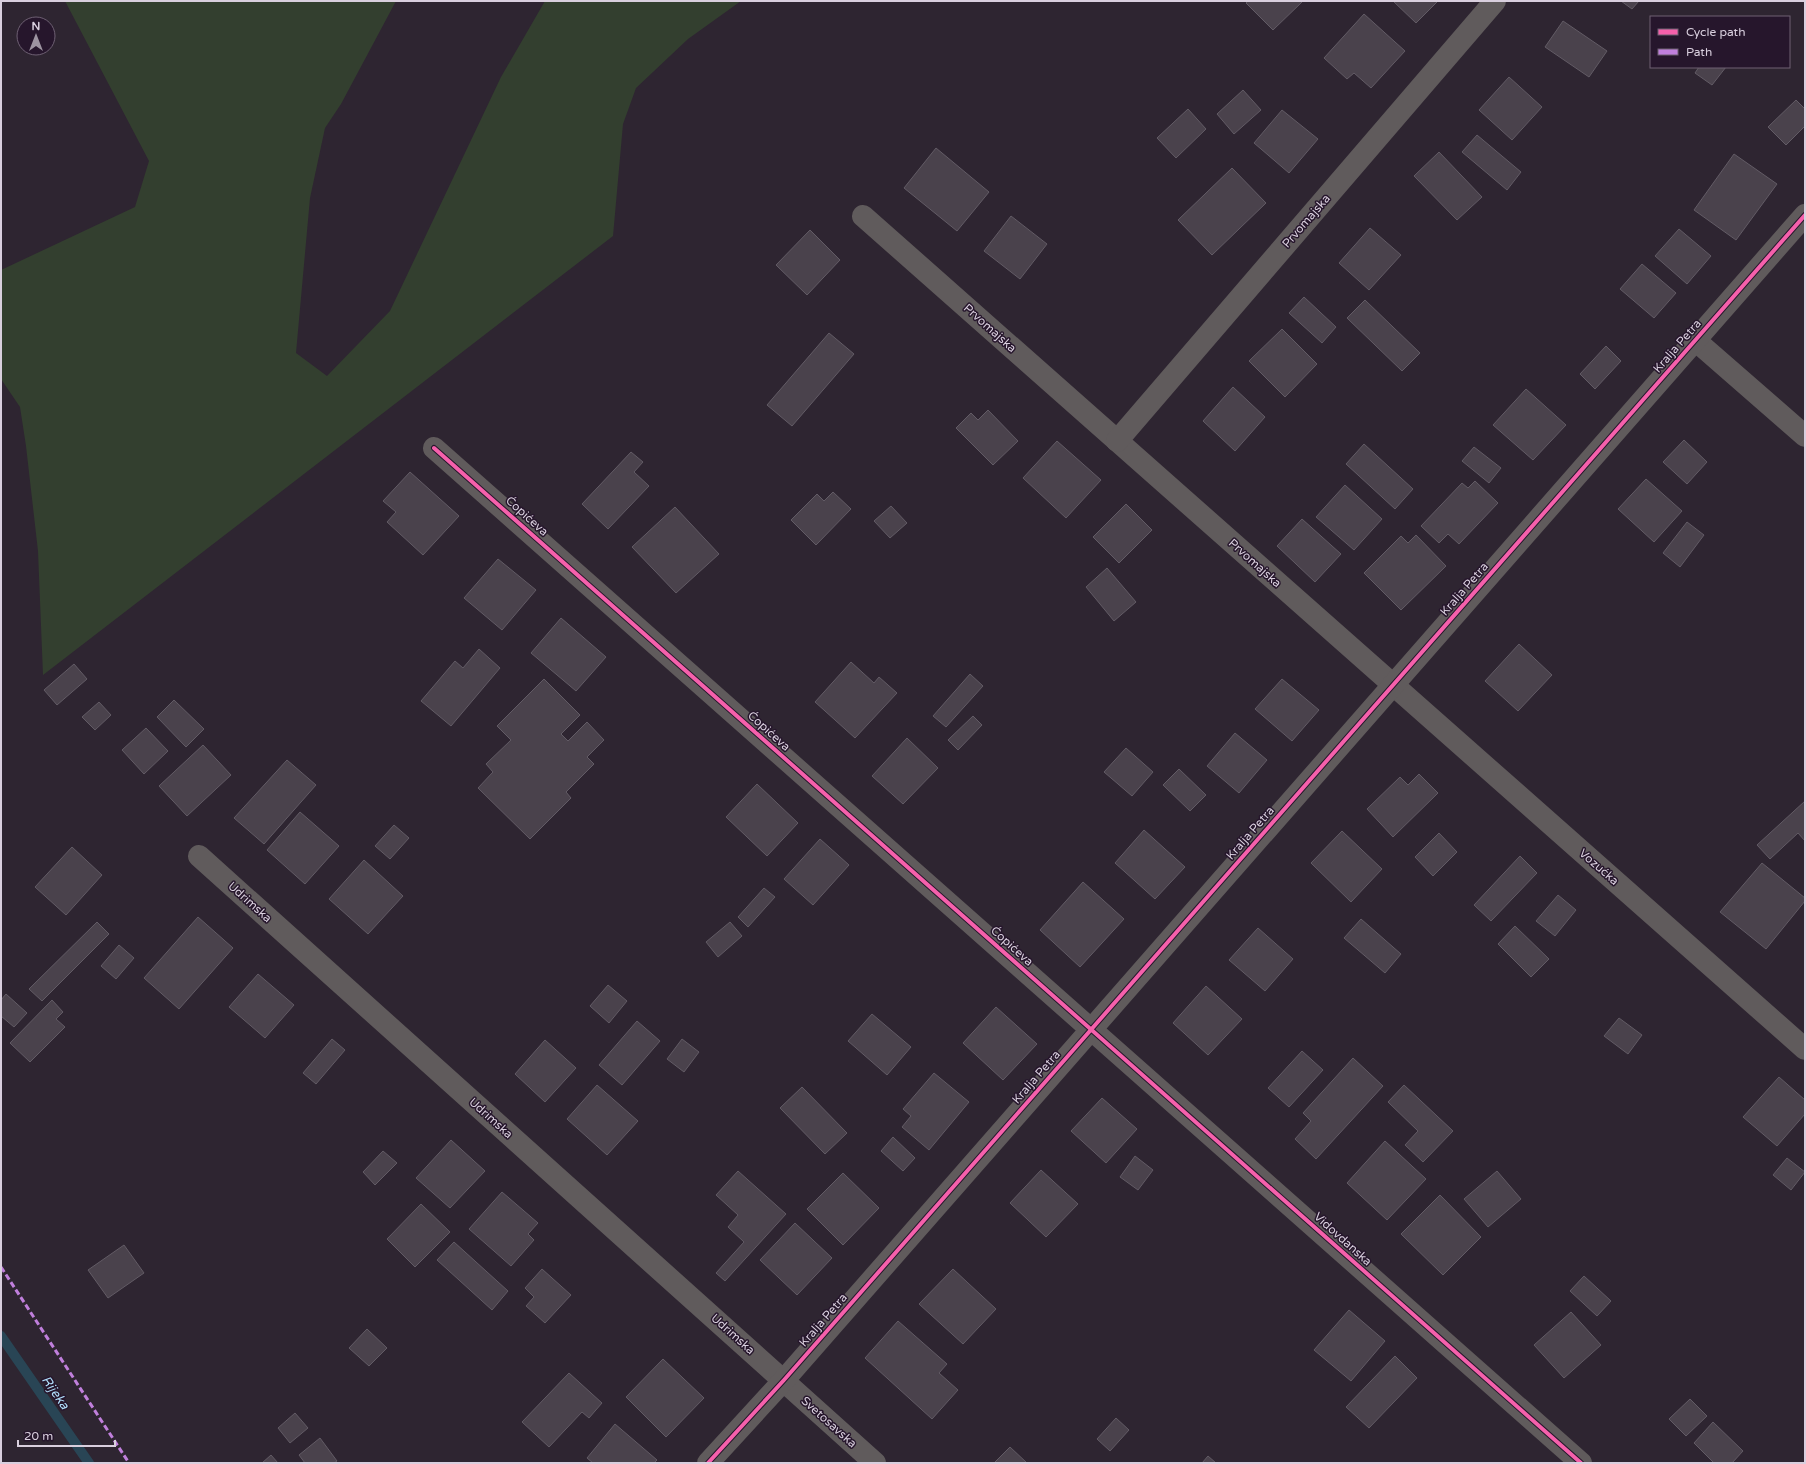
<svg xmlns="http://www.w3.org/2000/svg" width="1806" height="1464" font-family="'Varela Round',sans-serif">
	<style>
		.green { fill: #333f2f }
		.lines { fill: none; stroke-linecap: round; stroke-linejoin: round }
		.stream { stroke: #294555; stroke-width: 10 }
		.building { fill: #4a424c; stroke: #625b65 }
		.minor { stroke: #605b5c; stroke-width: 22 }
		.quiet { stroke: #c07fdc; stroke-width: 3; stroke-dasharray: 6 3; stroke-linecap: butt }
		.cycleway-casing { stroke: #26162c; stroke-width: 6 }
		.cycleway { stroke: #f560ab; stroke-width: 4 }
		.labels { text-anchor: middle; stroke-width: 3; stroke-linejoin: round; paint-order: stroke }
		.street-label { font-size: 12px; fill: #d9cfde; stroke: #26162c }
		.water-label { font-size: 13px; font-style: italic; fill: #afddf9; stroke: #26162c }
	</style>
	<rect width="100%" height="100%" fill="#2e2531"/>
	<!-- green -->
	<path class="green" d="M65,1H396L341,104L325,128L310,198L296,353L327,376L390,311L501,77L545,1H741L688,39L636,88L623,124L613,236L43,675L38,551L26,446L20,407L1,379V270L135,207L149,161Z"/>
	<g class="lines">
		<!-- stream -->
		<path class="stream" d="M1,1336L89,1463"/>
	</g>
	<!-- building -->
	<g class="building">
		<path d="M1248,1H1303L1273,30L1246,3Z"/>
		<path d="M1393,1H1438L1416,23Z"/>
		<path d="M1621,1H1639L1632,9Z"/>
		<path d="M1364,14L1405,51L1371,88L1354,73L1347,79L1324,58Z"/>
		<path d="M1563,21L1607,51L1589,77L1545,47Z"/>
		<path d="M1699,67H1726L1712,85L1695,73Z"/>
		<path d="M1509,77L1542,107L1512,140L1479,110Z"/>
		<path d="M1243,90L1261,110L1234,134L1217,114Z"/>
		<path d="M1796,100L1805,109V126L1786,145L1768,127Z"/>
		<path d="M1188,109L1206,129L1176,158L1157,138Z"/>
		<path d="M1282,110L1318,139L1289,173L1254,143Z"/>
		<path d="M1477,135L1521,172L1507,190L1462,152Z"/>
		<path d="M936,148L989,192L957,231L904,188Z"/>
		<path d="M1439,152L1482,197L1457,220L1414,176Z"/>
		<path d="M1734,154L1777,184L1736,240L1694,210Z"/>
		<path d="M1232,168L1266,203L1212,255L1178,220Z"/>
		<path d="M1011,216L1047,244L1020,279L984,251Z"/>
		<path d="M1370,228L1401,255L1369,290L1339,263Z"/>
		<path d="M1679,229L1711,256L1687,284L1655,256Z"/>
		<path d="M810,230L840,260L807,295L776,265Z"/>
		<path d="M1642,264L1676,293L1654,318L1620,289Z"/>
		<path d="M1304,297L1336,327L1322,343L1289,313Z"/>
		<path d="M1365,300L1420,353L1402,371L1347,318Z"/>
		<path d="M1282,329L1317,364L1285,397L1249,361Z"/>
		<path d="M829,333L854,354L792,426L767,405Z"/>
		<path d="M1606,346L1621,361L1595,389L1580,374Z"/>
		<path d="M1233,387L1265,417L1235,451L1203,421Z"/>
		<path d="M1526,389L1566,425L1533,460L1493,425Z"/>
		<path d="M988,410L1018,441L993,465L956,428L971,413L978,420Z"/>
		<path d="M1684,440L1707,462L1687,484L1663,462Z"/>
		<path d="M1057,441L1101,480L1066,518L1023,478Z"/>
		<path d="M1364,444L1413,489L1395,509L1346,464Z"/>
		<path d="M1474,447L1501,468L1489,483L1462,461Z"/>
		<path d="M631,452L643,462L634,472L649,486L608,529L582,504Z"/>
		<path d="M410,472L459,516L423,555L387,522L396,512L383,501Z"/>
		<path d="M1646,479L1682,511L1654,542L1618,509Z"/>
		<path d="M1475,481L1498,503L1459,544L1448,534L1439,543L1421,526L1462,483L1468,488Z"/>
		<path d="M1345,485L1382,519L1354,550L1316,517Z"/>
		<path d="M833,492L851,509L816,545L791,520L817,494L824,501Z"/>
		<path d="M1126,504L1152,530L1119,563L1093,537Z"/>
		<path d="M891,506L907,523L890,538L874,521Z"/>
		<path d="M675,507L719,554L676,593L632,547Z"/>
		<path d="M1302,519L1341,554L1315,582L1277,546Z"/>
		<path d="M1687,522L1704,535L1680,567L1663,553Z"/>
		<path d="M1416,535L1446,566L1401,610L1364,573L1401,536L1408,543Z"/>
		<path d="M498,559L536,590L502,630L464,598Z"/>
		<path d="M1107,568L1136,602L1114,621L1086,587Z"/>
		<path d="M561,618L606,657L576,691L531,653Z"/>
		<path d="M1519,644L1552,675L1518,711L1485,681Z"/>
		<path d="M479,649L500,668L451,726L421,701L455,661L463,668Z"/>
		<path d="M851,662L874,683L879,677L897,693L855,738L815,702Z"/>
		<path d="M74,664L87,679L57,705L44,690Z"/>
		<path d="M970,674L983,686L946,727L933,716Z"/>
		<path d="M544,679L580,715L561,734L568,741L587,722L604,740L587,757L594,764L566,792L571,798L530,839L478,788L493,772L486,764L511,740L497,726Z"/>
		<path d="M1282,679L1319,710L1292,741L1255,709Z"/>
		<path d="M174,700L204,729L186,747L157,717Z"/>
		<path d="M99,702L111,715L95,730L82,717Z"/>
		<path d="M973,716L982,725L958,750L948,740Z"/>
		<path d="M146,728L168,751L144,774L122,750Z"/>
		<path d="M1235,733L1267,760L1239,793L1207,766Z"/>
		<path d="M907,738L938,768L903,804L872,776Z"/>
		<path d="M203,745L231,775L187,816L159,786Z"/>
		<path d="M1126,748L1153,772L1132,796L1104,772Z"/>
		<path d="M287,760L316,785L264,844L234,818Z"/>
		<path d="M1179,769L1206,795L1190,811L1163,785Z"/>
		<path d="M1419,774L1438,793L1393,837L1367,809L1400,777L1408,785Z"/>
		<path d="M757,784L798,823L767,856L726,817Z"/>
		<path d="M1805,801V841L1798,833L1770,859L1757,845Z"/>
		<path d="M300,812L339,846L305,884L267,850Z"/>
		<path d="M394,825L409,838L390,859L375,846Z"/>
		<path d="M1144,830L1185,867L1155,899L1115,863Z"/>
		<path d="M1342,831L1382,869L1351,902L1311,863Z"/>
		<path d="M1439,833L1457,852L1433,876L1415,857Z"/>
		<path d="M820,839L849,865L813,905L784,879Z"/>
		<path d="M72,847L102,875L66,915L35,887Z"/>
		<path d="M1520,856L1537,873L1491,921L1474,905Z"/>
		<path d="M364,860L403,896L368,934L329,899Z"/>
		<path d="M1762,863L1805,898V901L1766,949L1720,912Z"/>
		<path d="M1083,882L1124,919L1080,967L1040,930Z"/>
		<path d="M764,888L775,897L748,927L738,917Z"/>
		<path d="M1558,895L1576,910L1555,936L1536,921Z"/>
		<path d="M198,917L233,948L179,1009L144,978Z"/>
		<path d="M1361,919L1401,954L1385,973L1344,938Z"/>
		<path d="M97,922L109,934L42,1001L29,989Z"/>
		<path d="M730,922L742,936L718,957L706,942Z"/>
		<path d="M1515,926L1549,959L1531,977L1498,944Z"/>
		<path d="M1258,928L1293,959L1265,991L1229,960Z"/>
		<path d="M119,945L134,958L116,979L101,966Z"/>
		<path d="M258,974L294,1005L265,1038L229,1007Z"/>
		<path d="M608,985L627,1001L609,1023L590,1006Z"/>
		<path d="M1206,986L1242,1019L1208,1055L1173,1023Z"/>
		<path d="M6,994L27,1013L14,1027L1,1016V1000Z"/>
		<path d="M52,1000L63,1012L56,1019L65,1027L30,1062L10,1043Z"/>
		<path d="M996,1007L1037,1044L1003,1080L963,1043Z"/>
		<path d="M872,1014L911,1047L887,1075L848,1041Z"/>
		<path d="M1619,1018L1642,1035L1628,1054L1604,1036Z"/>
		<path d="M637,1021L660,1041L622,1085L599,1065Z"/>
		<path d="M332,1039L345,1050L316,1084L303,1073Z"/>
		<path d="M682,1039L699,1052L684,1072L667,1059Z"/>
		<path d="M545,1040L576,1068L545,1102L515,1074Z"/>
		<path d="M1302,1051L1323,1070L1289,1107L1268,1088Z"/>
		<path d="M1353,1058L1383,1086L1316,1159L1295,1139L1311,1121L1303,1113Z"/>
		<path d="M934,1073L969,1102L929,1150L902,1127L911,1116L903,1109Z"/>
		<path d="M1779,1077L1805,1100V1114L1777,1146L1743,1117Z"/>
		<path d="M597,1085L638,1121L607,1155L567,1119Z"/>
		<path d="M1404,1085L1453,1131L1423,1162L1405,1145L1418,1131L1388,1102Z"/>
		<path d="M802,1087L847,1133L825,1154L780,1108Z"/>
		<path d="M1102,1098L1137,1129L1106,1163L1071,1131Z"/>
		<path d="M893,1137L915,1158L903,1171L881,1151Z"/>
		<path d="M451,1140L485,1171L450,1208L416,1178Z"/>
		<path d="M1385,1141L1426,1179L1387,1220L1347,1183Z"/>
		<path d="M383,1151L397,1163L375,1185L363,1172Z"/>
		<path d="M1135,1156L1153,1170L1138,1190L1120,1177Z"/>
		<path d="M1787,1158L1805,1172L1791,1190L1773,1175Z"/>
		<path d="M1041,1170L1078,1204L1046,1237L1010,1203Z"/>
		<path d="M738,1171L786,1214L725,1281L716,1273L744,1242L728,1227L738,1215L716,1195Z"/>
		<path d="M1497,1171L1521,1199L1488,1227L1464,1199Z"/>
		<path d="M843,1173L879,1208L843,1245L807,1209Z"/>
		<path d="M502,1192L538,1223L528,1234L534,1240L511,1266L469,1229Z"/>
		<path d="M1440,1195L1481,1237L1443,1275L1401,1234Z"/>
		<path d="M421,1204L450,1232L415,1267L387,1239Z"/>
		<path d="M795,1223L832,1258L797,1295L760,1260Z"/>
		<path d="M454,1242L508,1291L492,1310L437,1260Z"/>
		<path d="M124,1245L144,1273L108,1298L88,1270Z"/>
		<path d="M542,1269L571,1295L545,1323L526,1306L534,1297L525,1288Z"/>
		<path d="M953,1269L996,1309L963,1344L919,1304Z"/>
		<path d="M1584,1276L1611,1301L1597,1316L1570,1291Z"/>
		<path d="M1349,1310L1385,1341L1351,1381L1314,1350Z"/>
		<path d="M1571,1312L1601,1345L1564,1378L1534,1345Z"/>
		<path d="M898,1321L947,1364L939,1373L958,1390L932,1419L865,1358Z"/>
		<path d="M367,1329L387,1348L369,1366L349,1348Z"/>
		<path d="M1395,1356L1417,1378L1369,1428L1346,1407Z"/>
		<path d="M663,1359L704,1398L666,1437L626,1397Z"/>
		<path d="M569,1373L602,1403L589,1418L582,1412L549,1447L522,1422Z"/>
		<path d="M1690,1399L1707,1416L1686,1436L1669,1419Z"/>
		<path d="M295,1413L308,1428L290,1443L278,1428Z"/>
		<path d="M1116,1418L1129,1430L1110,1451L1097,1439Z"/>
		<path d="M1713,1422L1743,1451L1732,1463H1714L1694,1443Z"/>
		<path d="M615,1424L657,1460L654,1463H593L587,1458Z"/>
		<path d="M320,1438L337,1461L334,1463H305L299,1455Z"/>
		<path d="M1010,1447L1027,1463H994Z"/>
		<path d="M271,1455L278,1463H262Z"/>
		<path d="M1208,1456L1216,1463H1202Z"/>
	</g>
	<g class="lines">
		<!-- minor -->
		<g class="minor">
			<path d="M863,216L1805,1049"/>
			<path d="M1695,340L1805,436"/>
			<path d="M1117,441L1495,1"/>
			<path d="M434,448L1581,1463"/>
			<path d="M199,856L875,1463"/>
			<path d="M708,1463L784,1380L1805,215"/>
		</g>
		<!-- quiet -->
		<path class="quiet" d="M1,1267L129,1463"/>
		<defs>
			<g id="cycleway">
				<path d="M434,448L1581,1463"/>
				<path d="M708,1463L784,1380L1805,215"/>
			</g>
		</defs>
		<!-- cycleway casing -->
		<use href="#cycleway" class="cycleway-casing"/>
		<!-- cycleway -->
		<use href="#cycleway" class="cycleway"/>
	</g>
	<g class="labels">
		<!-- street labels -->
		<g class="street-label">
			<text transform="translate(1306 221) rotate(-49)" y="4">Prvomajska</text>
			<text transform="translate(990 328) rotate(42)" y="4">Prvomajska</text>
			<text transform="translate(1677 346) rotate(-49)" y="4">Kralja Petra</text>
			<text transform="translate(527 516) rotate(42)" y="4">Ćopićeva</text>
			<text transform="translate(1255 563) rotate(42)" y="4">Prvomajska</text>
			<text transform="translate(1464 589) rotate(-49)" y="4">Kralja Petra</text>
			<text transform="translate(769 731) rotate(42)" y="4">Ćopićeva</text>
			<text transform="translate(1250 833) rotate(-49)" y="4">Kralja Petra</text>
			<text transform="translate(1599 867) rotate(41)" y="4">Vozućka</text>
			<text transform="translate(250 902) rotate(42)" y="4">Udrimska</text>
			<text transform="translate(1012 946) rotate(42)" y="4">Ćopićeva</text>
			<text transform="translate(1036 1077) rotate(-49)" y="4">Kralja Petra</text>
			<text transform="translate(491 1118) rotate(42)" y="4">Udrimska</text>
			<text transform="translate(1343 1239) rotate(42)" y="4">Vidovdanska</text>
			<text transform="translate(823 1320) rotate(-49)" y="4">Kralja Petra</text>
			<text transform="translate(733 1334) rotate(42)" y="4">Udrimska</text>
			<text transform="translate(829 1422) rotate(42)" y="4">Svetosavska</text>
		</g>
		<!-- water labels -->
		<g class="water-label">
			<text transform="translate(56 1392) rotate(55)" y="5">Rijeka</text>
		</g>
	</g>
	<!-- border -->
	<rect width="1806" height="1464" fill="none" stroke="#d9cfde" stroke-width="4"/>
	<!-- legend -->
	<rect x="1650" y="16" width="140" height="52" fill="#26162c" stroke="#6e6073"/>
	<rect x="1658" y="29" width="20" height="6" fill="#f560ab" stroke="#6e6073"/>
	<text x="1686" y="36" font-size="12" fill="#d9cfde">Cycle path</text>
	<rect x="1658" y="49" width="20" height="6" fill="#c07fdc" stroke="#6e6073"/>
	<text x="1686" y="56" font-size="12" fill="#d9cfde">Path</text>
	<!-- north arrow -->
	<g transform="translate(36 36)"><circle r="19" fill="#26162c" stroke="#6e6073"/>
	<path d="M0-3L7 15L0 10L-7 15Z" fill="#9d94a1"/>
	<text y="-6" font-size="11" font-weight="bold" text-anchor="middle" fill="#d9cfde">N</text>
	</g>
	<!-- scale -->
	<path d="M18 1440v6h97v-6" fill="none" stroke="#d9cfde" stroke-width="2"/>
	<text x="24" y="1440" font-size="12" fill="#d9cfde" stroke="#26162c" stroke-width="3" paint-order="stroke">20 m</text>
</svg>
